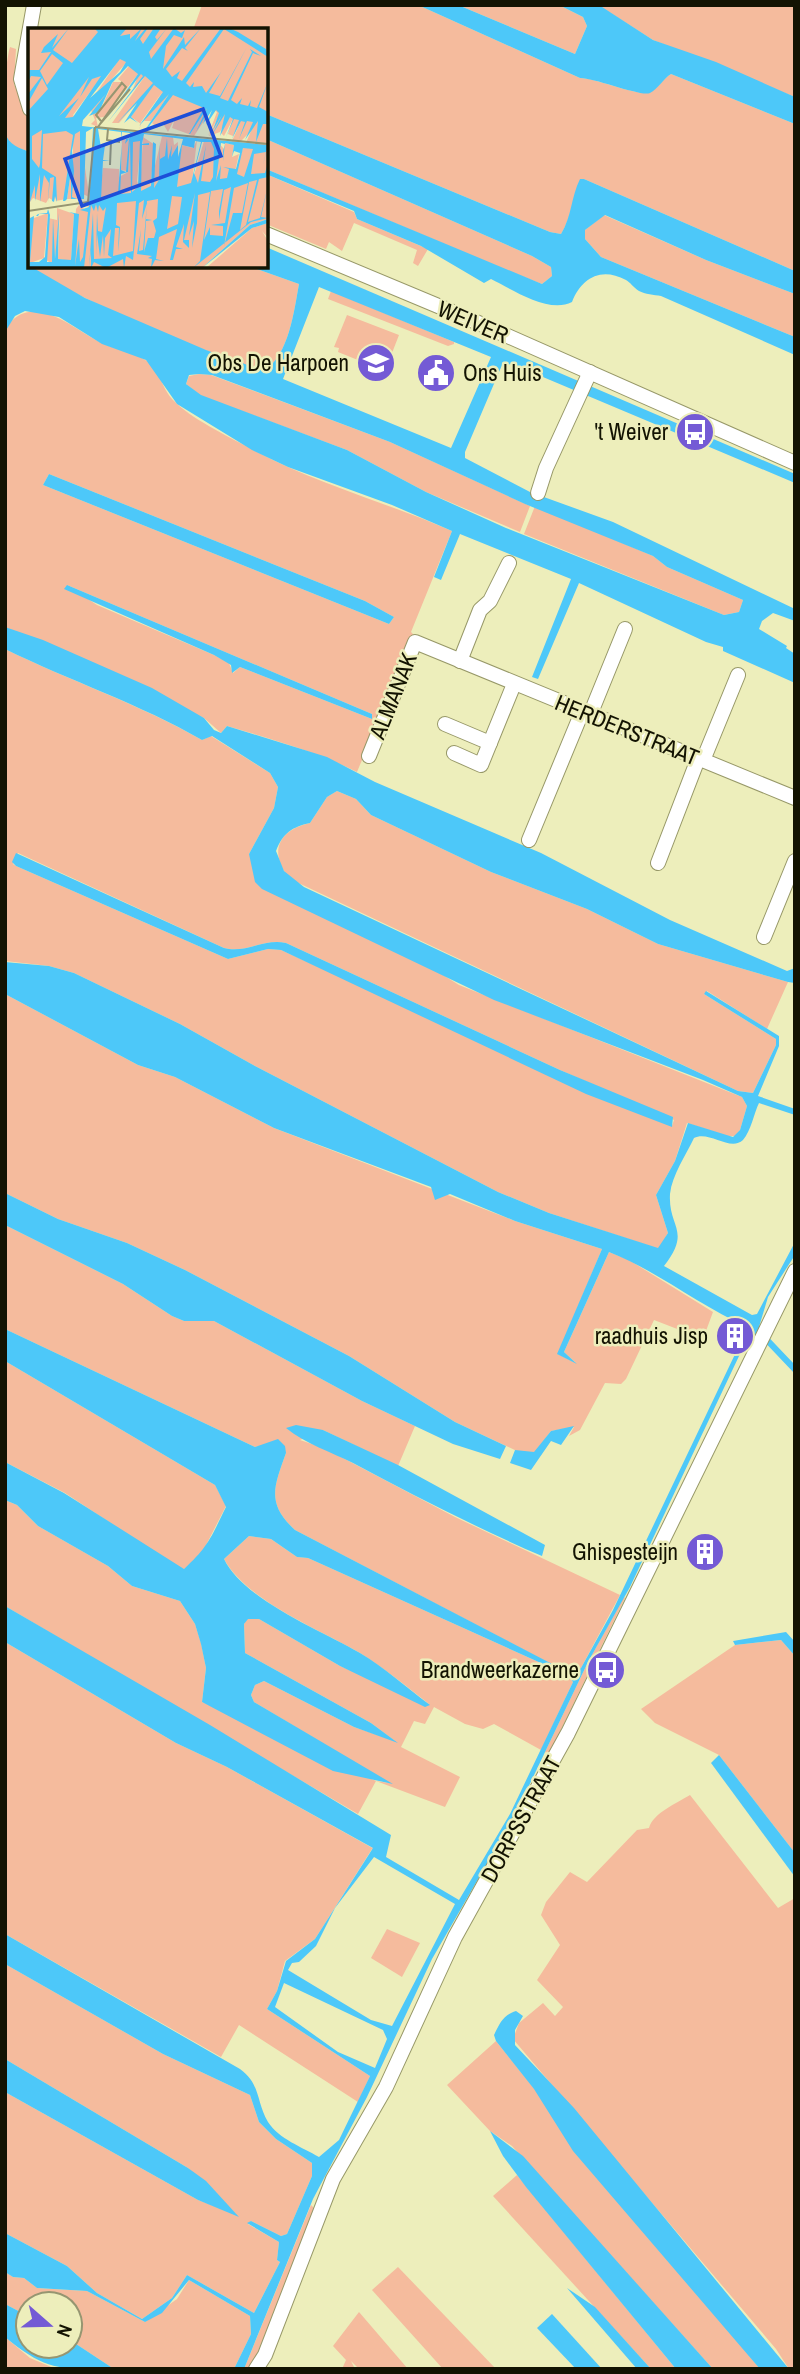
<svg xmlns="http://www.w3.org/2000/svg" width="800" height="2374" font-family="'Archivo Narrow',sans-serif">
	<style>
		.green { fill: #f5bb9d; fill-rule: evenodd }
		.water { fill: #4dc8f9; fill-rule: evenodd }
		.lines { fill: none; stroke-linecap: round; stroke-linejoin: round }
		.minor-casing { stroke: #979868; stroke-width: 16 }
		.minor { stroke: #fff; stroke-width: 14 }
		.labels { text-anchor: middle; stroke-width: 5; stroke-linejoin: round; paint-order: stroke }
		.street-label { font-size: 23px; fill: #131302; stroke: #edeebb }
		.poi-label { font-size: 23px; fill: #131302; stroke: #edeebb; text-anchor: end }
		.inset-road { fill: none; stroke: #969671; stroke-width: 2 }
		.view { fill: #1d4ed8; fill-opacity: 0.15; stroke: #1d4ed8; stroke-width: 3.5 }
		.inset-edge { fill: none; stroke: #131302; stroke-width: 3.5 }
	</style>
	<rect width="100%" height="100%" fill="#edeebb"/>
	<!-- green -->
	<g class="green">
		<path d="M202,5H418L580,78C596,78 639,97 650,92C658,88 663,79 671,74L795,124V271L584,179C573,197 572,216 561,234L550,232L266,114V30H193Z"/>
		<path d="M458,5H559L583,17L587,26L575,54Z"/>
		<path d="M598,5H795V97L653,40Z"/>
		<path d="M10,47L16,49L14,84L30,123V152C23,149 14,148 9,142C0,131 5,63 10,47Z"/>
		<path d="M266,139L532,256L551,267L552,276L542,284L511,272L266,169Z"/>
		<path d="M5,143L30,228V258L28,238L8,325C35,291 74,330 102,343C116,350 134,352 147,361C160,370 162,389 173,400C190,418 227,436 250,448C313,483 386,502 452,531L411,632L414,635L357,772C316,752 272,739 227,726L221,733L204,718L5,627ZM49,474L365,601L394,617L389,624L43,485ZM67,585L372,714V719L240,667L233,673L229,663L214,655L97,605Z"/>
		<path d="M266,174L354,212L357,219L428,249L418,266L413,263L417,250L354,223L342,251L329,242L326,249L266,224Z"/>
		<path d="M604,215L706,260L795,294V337L601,257L585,239V230Z"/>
		<path d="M32,266H248L299,284C294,311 289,355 264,371C229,362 50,289 32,266Z"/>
		<path d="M331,291L454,342V344L448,346L328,299Z"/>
		<path d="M347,315L399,335L385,371L338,352L339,348L334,347Z"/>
		<path d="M199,374L211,375L390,442L530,506L520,532L426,492L347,450L201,396L186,384L189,376Z"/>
		<path d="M535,506L653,556L667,567L743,600L739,612L724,615L524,534Z"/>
		<path d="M5,649C70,681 139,704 202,740L211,736L270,773L278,787L274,808L249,854L459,985L742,1097L747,1106L740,1130L735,1136H727L687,1123L675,1161L656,1195L668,1233L659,1249L549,1213L498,1192L255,1066L180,1024L74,973L49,966L5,961ZM18,853L224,948C245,954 264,938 286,943L560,1070L674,1120L672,1126L281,950L268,949L228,959L16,866L13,864Z"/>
		<path d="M337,791L356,799L371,815L491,872L587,909L658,944L788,982L767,1029L707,991L704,994L776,1039V1045L753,1093L738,1091L290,879C268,853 278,830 310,823L327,797Z"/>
		<path d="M5,994L138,1065L175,1077L274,1128L515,1221L602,1249L558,1354L576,1363L564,1352L609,1252L629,1260L713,1312L703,1339L654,1320L626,1379L621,1384L605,1383L580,1430L569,1436L574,1427L551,1431L535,1452H519L455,1422L349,1356L185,1270L127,1243L58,1219L5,1193Z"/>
		<path d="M5,1225L123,1284L172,1316L184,1321H214L362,1401L415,1426L398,1466L323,1430L300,1440L324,1448L455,1517L620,1595L581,1668L576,1673L563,1670L573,1682L541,1750L494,1724L483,1729L465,1724L434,1707L425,1724L414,1721L401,1747L460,1777L445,1807L376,1781L358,1814L5,1606V1500L17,1505L38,1526L108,1566L132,1586L180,1601L195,1624L201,1643L206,1668L202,1702L376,1781L389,1783L254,1702L251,1695L255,1685L264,1681L354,1727L395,1741L371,1723L245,1653L244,1624L247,1619H259L340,1666L429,1704C407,1687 384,1668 360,1653C319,1629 247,1601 224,1559L249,1536L271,1539L297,1557L308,1558L552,1668L553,1665L295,1530C266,1503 274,1487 286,1453L266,1445L255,1447L5,1329Z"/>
		<path d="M5,1361L215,1485L226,1506L200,1557L184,1569L179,1568L65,1493L5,1462Z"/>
		<path d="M624,1597L625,1598L549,1754L545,1752L588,1662Z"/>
		<path d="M781,1640L795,1656V1853L719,1755L655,1723L641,1709L735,1645Z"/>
		<path d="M5,1642L176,1743L227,1767L376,1850L372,1849L315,1939L285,1961L277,1991L267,2009L370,2076L358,2102L239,2025L221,2057L5,1934Z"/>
		<path d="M690,1795L778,1908L795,1898V2369H789L776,2349L513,2039L519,2023L543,2003L555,2016L563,2007L537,1980L560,1945L541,1915L546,1902L570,1872L587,1882L637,1830L649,1828C653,1813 677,1803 690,1795Z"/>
		<path d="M387,1929L420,1943L402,1977L371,1958Z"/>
		<path d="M5,1964L163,2054L250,2095L259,2122L276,2139L312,2163V2176L287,2234L281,2236L251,2221L248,2224L279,2242L277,2260L280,2262L254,2313L187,2275L172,2298L142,2319L97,2293L67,2266L5,2233V2092L198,2200L236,2214L188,2168L5,2059Z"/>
		<path d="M496,2041L760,2369H713L512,2146L490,2131L447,2085Z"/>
		<path d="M517,2175L676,2369H651L493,2196Z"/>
		<path d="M311,2205L315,2209L251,2369H244Z"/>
		<path d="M398,2267L496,2369H443L372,2290Z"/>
		<path d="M5,2272L13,2277L24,2278L37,2288L87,2291L145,2322L177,2299L189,2280L250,2316L251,2334L234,2369H114L70,2340V2304H28V2316L5,2304Z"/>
		<path d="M359,2312L408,2369H359L351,2361L355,2369H342L346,2360L333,2346Z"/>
		<path d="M5,2337L30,2358L56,2369H5Z"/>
	</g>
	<!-- water -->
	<g class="water">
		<path d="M418,5H458L575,54L587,26L583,17L559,5H599L653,40L716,62L795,97V124L671,74C663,79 658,89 650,93C641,97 595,78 580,78Z"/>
		<path d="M266,114L550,232L561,234C572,216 571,197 580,179H584L795,271V294L706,260L605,215L585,230V239L601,257L795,337V355L661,296C654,295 645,294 639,291C634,288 630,282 626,280C600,266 581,279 572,302C548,314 512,289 491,279L484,283L421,246L357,219L354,211L266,174V169L542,284L552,276L551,267L532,256L266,139Z"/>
		<path d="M5,133C9,145 19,148 30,152V266L85,298L206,350L264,371C289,355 294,311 299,284L248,266H266V247L795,474V483L512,364L502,365L465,452V458L530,492L613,522L795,609V621L773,613L762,621L759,629L787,646L786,648L795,654V683L723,651V647L706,642L579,583L538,679L532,677L571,579L460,534L441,580L434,577L452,531L392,505L288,467L252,450L177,404L146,360L102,344L59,317L25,311L15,316L5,332ZM319,287L491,357L451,448L283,379ZM199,374L212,375L390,442L525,504L653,556L667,567L743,600L739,612L724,615L506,528L426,492L347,450L201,395L186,384L189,375Z"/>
		<path d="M49,474L365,601L394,617L389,624L43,485Z"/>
		<path d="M67,585L372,714V719L240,667L232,673L231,665L214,655L64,589Z"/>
		<path d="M5,627L43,640L152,688L204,718L214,730L221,733L227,726L327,757L375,782L541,853L670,920L787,971L795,968V983L788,982L658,944L587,909L491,872L371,815L356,799L337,791L327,797L310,823C292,827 283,833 276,851L284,871L304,887L738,1091L753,1093L776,1045V1039L704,994L706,991L779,1036V1046L758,1096L795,1109V1115L759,1103C754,1113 751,1131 743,1140C730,1152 709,1130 694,1138C686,1155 672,1175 670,1194C668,1228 692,1230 664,1266L752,1315L757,1314L795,1242V1255L768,1297L759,1327L795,1365V1374L757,1334L748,1337L630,1587L588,1662L515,1815L432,1959L367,2097L313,2199L244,2369H234L251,2334L250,2316L189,2280L162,2313L145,2322L87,2291L37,2288L24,2278L13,2277L5,2272V2233L67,2266L97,2293L142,2319L172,2298L187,2275L254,2313L280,2262L277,2260L279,2242L247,2223L251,2221L281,2236L287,2234L312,2176V2163L276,2139L259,2122L250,2095L163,2054L5,1964V1934L240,2069C261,2084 256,2102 268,2122C279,2139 302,2147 319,2157L339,2140L370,2076L267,2009L277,1991L286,1961L315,1939L373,1848L227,1767L176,1743L5,1642V1606L210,1725L391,1835L386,1857L459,1900L510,1814L573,1682L563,1670L575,1672L581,1668L613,1610L748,1327C699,1306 658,1271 609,1252L564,1352L577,1364L557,1354L602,1249L515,1221L450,1194L435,1200L431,1187L274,1128L175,1077L138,1065L5,994V962L49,966L74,973L180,1024L255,1066L498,1192L549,1213L658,1248L668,1233L656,1195L675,1161L688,1123L733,1137L740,1130L747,1106L742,1097L703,1080L494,1000L262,889L255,882L249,854L274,808L278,787L270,773L212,736L202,740C140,704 70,681 5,649ZM374,1857L455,1904L392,2026L371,2020L288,1970L292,1963L299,1962L316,1946L335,1908ZM284,1983L383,2030L387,2039L375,2068L338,2052L275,2007Z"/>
		<path d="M16,853L224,948C245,954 264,938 286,943L560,1070L673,1117L672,1127L586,1094L281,950L268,949L228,959L16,866L12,862Z"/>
		<path d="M5,1193L58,1219L127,1243L185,1270L349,1356L455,1422L506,1446L500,1459L453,1444L362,1401L214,1321H184L172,1316L123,1284L5,1225Z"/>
		<path d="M5,1329L255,1447L278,1439L285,1446L286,1453C274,1487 266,1503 295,1530L554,1665L552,1668L308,1558L297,1557L271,1539L249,1536L224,1559C244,1600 321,1630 360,1653C385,1668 407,1688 430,1705L425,1707L340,1666L259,1619H248L244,1624L245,1653L371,1723L398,1743L354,1727L264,1681L255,1685L251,1695L254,1702L393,1784L333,1771L202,1702L206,1668L201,1644L195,1624L180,1601L132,1586L108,1566L38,1526L17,1505L5,1500V1462L64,1493L184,1569C209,1546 211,1537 226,1507L215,1485L5,1361Z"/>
		<path d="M296,1425L323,1430L398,1465L545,1545L542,1556C477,1528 415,1496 353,1463C331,1452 306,1444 286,1428Z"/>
		<path d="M574,1426L561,1445L551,1441L531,1470L510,1463L515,1450L534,1452L551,1431Z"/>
		<path d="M786,1632L795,1642V1656L781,1640L735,1645L733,1641Z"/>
		<path d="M719,1755L795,1853V1877L711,1763Z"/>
		<path d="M516,2011L523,2016L515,2030V2045L574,2108L789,2369H760L573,2151L534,2089L496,2041L494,2035C500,2023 503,2015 516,2011Z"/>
		<path d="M5,2059L188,2168L206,2181L239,2217L198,2200L5,2092Z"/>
		<path d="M490,2131L523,2156L713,2369H676L526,2187L503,2156Z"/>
		<path d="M567,2288L595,2307L651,2369H637Z"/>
		<path d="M5,2304L28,2316V2346H70V2340L114,2369C61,2369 47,2372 5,2337Z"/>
		<path d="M552,2314L602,2369H576L537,2328Z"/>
	</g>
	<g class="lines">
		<defs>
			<g id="minor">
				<path d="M30,109L21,79L34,5"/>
				<path d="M266,234L467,318L795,463"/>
				<path d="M538,493L546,468L590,372"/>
				<path d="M460,661L480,610L490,601L509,563"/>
				<path d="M590,715L625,629"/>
				<path d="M445,724L490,743"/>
				<path d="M454,753L481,765L514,684"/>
				<path d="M369,756L415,642L795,798"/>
				<path d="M529,840L582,712"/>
				<path d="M658,863L698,759L706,753L738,675"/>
				<path d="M764,937L795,861"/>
				<path d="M256,2369L265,2355L333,2179L386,2087L455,1937L568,1733L795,1271"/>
			</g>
		</defs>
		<!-- minor casing -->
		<use href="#minor" class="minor-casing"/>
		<!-- minor -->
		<use href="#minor" class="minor"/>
	</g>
	<!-- icons -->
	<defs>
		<symbol id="school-disc" viewBox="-11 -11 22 22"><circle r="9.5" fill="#745ad5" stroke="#edeebb"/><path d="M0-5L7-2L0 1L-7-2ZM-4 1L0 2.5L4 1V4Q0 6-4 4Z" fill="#fff"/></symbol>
		<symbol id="civic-disc" viewBox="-11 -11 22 22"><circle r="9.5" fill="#745ad5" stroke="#edeebb"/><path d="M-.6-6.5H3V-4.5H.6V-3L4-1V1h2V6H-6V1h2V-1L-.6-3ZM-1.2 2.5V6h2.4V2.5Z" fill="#fff"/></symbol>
		<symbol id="bus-disc" viewBox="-11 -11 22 22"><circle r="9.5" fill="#745ad5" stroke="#edeebb"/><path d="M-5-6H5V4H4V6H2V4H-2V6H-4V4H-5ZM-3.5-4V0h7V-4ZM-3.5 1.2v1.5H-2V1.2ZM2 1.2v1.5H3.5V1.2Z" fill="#fff"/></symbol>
		<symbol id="building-disc" viewBox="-11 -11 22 22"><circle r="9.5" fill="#745ad5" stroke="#edeebb"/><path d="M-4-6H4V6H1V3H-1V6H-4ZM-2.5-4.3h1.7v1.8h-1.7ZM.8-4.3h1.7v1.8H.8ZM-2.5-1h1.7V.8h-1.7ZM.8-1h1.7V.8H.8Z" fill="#fff"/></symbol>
	</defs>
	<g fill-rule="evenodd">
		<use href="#school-disc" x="354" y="341" width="44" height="44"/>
		<use href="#civic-disc" x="414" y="351" width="44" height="44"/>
		<use href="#bus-disc" x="673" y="410" width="44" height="44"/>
		<use href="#building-disc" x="713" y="1314" width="44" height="44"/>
		<use href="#building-disc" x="683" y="1530" width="44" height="44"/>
		<use href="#bus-disc" x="584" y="1648" width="44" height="44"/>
	</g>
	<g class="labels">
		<!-- street labels -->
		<g class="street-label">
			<text transform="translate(473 322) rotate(23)" y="8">WEIVER</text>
			<text transform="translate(393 696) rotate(-68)" y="8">ALMANAK</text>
			<text transform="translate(627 730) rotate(22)" y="8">HERDERSTRAAT</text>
			<text transform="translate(521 1819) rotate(-61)" y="8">DORPSSTRAAT</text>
		</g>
		<!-- poi labels -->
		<g class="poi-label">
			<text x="349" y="371">Obs De Harpoen</text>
			<text x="463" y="381" text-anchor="start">Ons Huis</text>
			<text x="668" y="440">'t Weiver</text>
			<text x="708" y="1344">raadhuis Jisp</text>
			<text x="678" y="1560">Ghispesteijn</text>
			<text x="579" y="1678">Brandweerkazerne</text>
		</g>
	</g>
	<!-- overview -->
	<g transform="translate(28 28)">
		<rect width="240" height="240" fill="#edeebb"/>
		<path d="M0,0H240V191L222,197L174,240H47L53,237L47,238L45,232L48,181L51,177L59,183L61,179L56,177L61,169L55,166L57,140L62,172L64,155H70L71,170L75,140L91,141V149L100,144L101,122L99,143L93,142L94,111L113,113L109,153L112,162L115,109L127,117L122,159L134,108L145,109L146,117L150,114L147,158L154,117L165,120L169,112L164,154L176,113H189L196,121L197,115L206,117L204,129L211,126L206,148L215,120H221L225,117L218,118L209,117H217L223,103L210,116L203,115L213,93L205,108L200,106L205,91L196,108L193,105L199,90L192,104L181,108L192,86L180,108L189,84L184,81L166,108L144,100L147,90L140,104L134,94L128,99L124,95L143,67L141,66L123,93H116L135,63L113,94L111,103L113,96L103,89L126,55L91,95H84L117,48L105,61L111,45L76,89L68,90L70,99L63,96L67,92L63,82L78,66L67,83L74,79L85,54H94L90,51L101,38L98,35L58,80L90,33L86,32L45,87L48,91L58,84L53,93L55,162L49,171H39L43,143L45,152V107L38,171L28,173L27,168L26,173L21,170L18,175L5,170L2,174ZM29,180L46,186L43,233L30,231L32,187L27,232L23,235L18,232L20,190L29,192ZM20,185L16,230L2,235L3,191ZM240,195V210L234,203L240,213V240H178L224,200Z" fill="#f5bb9d"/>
		<path d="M41,0L25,22L44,35L70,4L66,0H99L92,8L102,6V11L114,0L107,13L118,0H120L112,11L115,16L126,0H133L127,9L129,12L139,0L121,24L123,31L146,0L153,5L157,2L154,10L146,7L138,18L135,41L156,9L157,17L173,0L157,20L160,23L154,20L138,41L144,49L152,43L149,50L154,53L193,0H201L210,4L238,21L240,29L196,1L158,55L162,59L166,54L165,59L174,58L178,65L193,44L181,65L192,68L219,19L192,70L200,73L224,24L222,21L233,28L225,25L203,72L209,76L214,70L212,76L220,78L223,72L222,78L229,80L240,54L231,79L240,84V96H235L228,114L230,93L217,112L225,94L219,93L211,111L217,94L213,93L204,111L211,92L206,91L198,109L205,91L202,89L192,108L197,86L184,107L194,87L185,102L191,85L188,82L178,97L184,82L175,96L178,87L168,104L179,80L162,106H161L176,80L145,67L116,105L240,117L235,137L238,124L226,126L223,146L237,145L240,135V149L231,151L220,194L232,190L240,158L233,189L240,190L223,194L165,240L172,233L182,164L170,167L169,195L164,220L166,193L161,208L167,165L156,212H161V220L155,214L156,196L148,219L155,221H148L145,232H142L149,201L131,209L128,231L136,233L127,232L123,240L124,231L120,230L124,228L109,226L113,201L111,223L115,222L119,175L114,191L116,172L111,175L105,232L98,228L96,240L95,231L78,240L66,234L63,240V222L61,240L65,185L66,231L84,230L80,227L83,201L77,210L76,229L75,207L72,229L69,206L68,229L69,185L70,203L74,204L78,179L75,183L71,177L70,184L68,176L66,183L63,177L56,240H0L2,190L6,188L2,234H11L17,229L20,186H11L10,188H8L10,186L19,185L20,181L22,187L19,234H24L25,190L27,231L31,185L30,231L43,232L46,186L41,184L51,186L47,238L51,211L52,234L55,229L60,184L52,182L61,179L65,100L58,104L56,171H52V103L47,106L44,123L46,143L44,169L49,171H43V143L39,171L37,173H35L45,107L38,103L15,106L14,140L28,149L29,174L27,168L26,174L24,173L26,149L22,150L20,175L21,155L16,147L12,174V146L7,173V157L2,174L0,154V83L20,61L14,50L0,75V66L13,49L3,48L0,54V42H11L23,24L13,25L16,19L30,6L24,20ZM24,26L35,35L19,57L12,43ZM92,31L98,34L92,44L62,70ZM100,38L110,46L79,90L113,46L115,48L79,95L117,48L125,55L89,95L109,75L96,95L102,90L110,95L103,89L126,57L135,64L111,98L141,66L115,105L54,98L55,92L78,66L61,88L71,84L84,55ZM73,48L45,89L37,90L51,70L31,88L61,49L52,69L64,51ZM70,101L93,104L94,112L90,166L73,171L75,133L82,132H75L77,117L73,120ZM14,102L12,136L11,140L4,131V108ZM94,104L102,105V110L98,111L97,116L101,111L98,144L93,142ZM116,106L155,111L150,129V117L143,129L144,117L140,132L139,110L137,128L132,131V113L131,152L126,160L128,116L125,114L123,158L113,163L114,117H121V115L114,116ZM102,111L103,165L92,166L93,146L100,144ZM112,113L110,159L104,164L105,114ZM167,113L173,114L163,155L149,159L154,117L166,120ZM174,114H183L186,121L185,149L182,154L173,153L178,117L170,155L166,145ZM193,115L197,116L195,123V133L197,115L206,117L204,129L206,123L212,125L208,141L195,139L201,141L199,150L192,151L193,137L188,153ZM215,120L225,121L216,149L209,146ZM229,152L218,197L212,202L221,154ZM220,155L214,185H205L196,218L206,160ZM203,159L197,195L183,197L195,198V208L182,207V199L176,212L183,163L195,161L191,183V192L196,162ZM144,168L154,169L150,196L139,201ZM130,171L129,190L125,193L128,203L126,210H120L116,224L118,193L124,192L118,191L119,173ZM108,173L105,223L85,228L87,200H91L90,224L91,215L92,199L88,197L89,175ZM240,191V195L224,200L174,240L222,197Z" fill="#4dc8f9" fill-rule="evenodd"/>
		<path class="inset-road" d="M73,93L68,87L94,55M72,96L102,61M67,99L240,116M70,99L98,59L93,54M80,101L79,112L92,114M82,137L83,113M0,183L60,174L67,99"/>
		<path class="view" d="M175,81L193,128L54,178L37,131Z"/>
		<rect width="240" height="240" class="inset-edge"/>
	</g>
	<!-- border -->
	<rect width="800" height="2374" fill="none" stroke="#131302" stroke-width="14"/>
	<!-- north arrow -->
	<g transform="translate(49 2325) rotate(110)"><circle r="33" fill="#edeebb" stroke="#969671" stroke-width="2"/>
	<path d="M0-5L12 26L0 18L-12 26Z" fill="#745ad5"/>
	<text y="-10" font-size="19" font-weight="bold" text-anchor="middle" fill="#131302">N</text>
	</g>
</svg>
